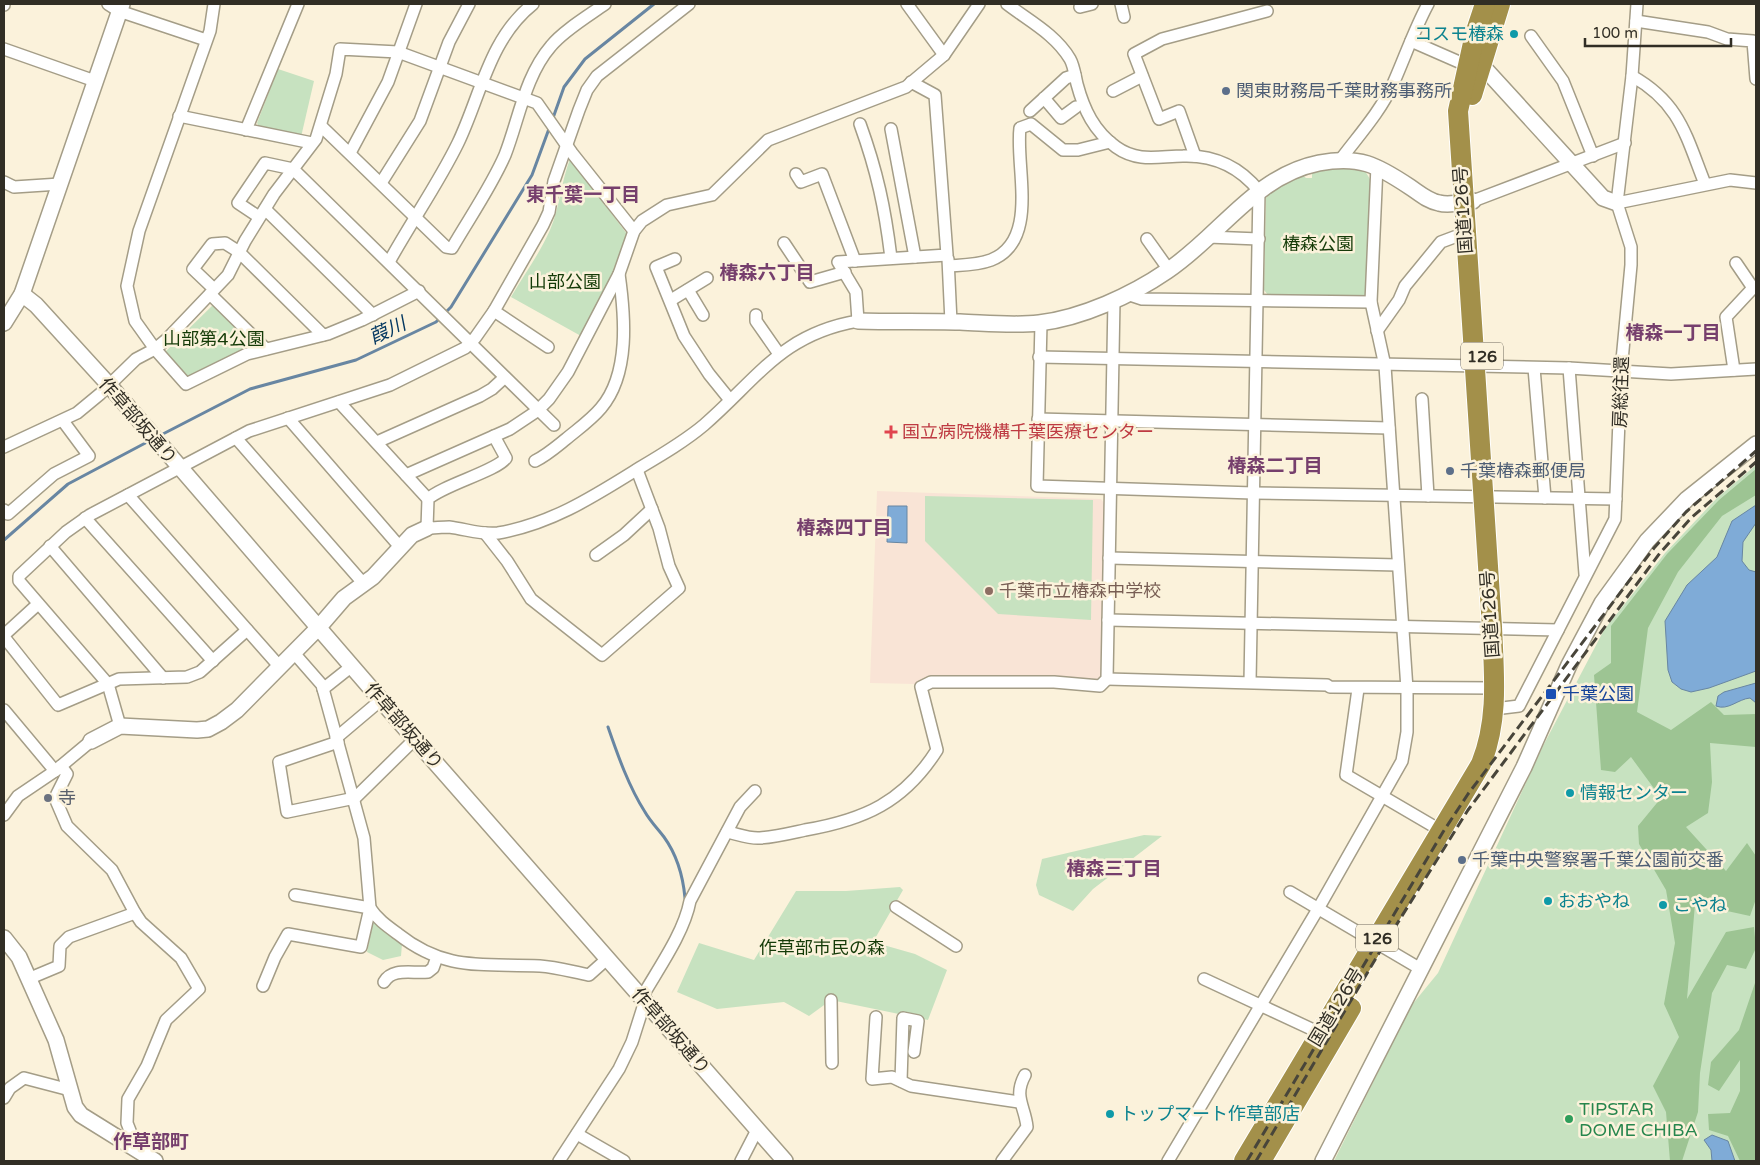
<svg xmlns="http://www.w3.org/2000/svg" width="1760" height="1165" font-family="'Varela Round','Noto Sans JP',sans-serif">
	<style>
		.education { fill: #f9e4d6 }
		.green { fill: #c7e2c0 }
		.forest { fill: #9dc493 }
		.water { fill: #7fabd7; stroke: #6886a2 }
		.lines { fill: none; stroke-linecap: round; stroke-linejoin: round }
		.stream { stroke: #6886a2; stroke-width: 3 }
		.street-casing { stroke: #a49d87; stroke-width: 14 }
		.secondary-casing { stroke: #a49d87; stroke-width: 18 }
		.highway-casing { stroke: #fff; stroke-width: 22 }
		.street { stroke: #fff; stroke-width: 11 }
		.secondary { stroke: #fff; stroke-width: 15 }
		.highway { stroke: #a3904a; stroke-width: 20 }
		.rail { stroke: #48453a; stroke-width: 3; stroke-dasharray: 10 5; stroke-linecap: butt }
		.culture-dot { fill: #0f9aa8; stroke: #fbf2db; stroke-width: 2 }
		.service-dot { fill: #5c6f8a; stroke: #fbf2db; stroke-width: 2 }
		.health-dot { fill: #e0444e; stroke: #fbf2db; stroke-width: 2 }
		.education-dot { fill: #8d6e63; stroke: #fbf2db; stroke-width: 2 }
		.transit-dot { fill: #1a4fb4; stroke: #fbf2db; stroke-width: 2 }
		.worship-dot { fill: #6b7280; stroke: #fbf2db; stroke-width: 2 }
		.leisure-dot { fill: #2e9e5b; stroke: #fbf2db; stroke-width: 2 }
		.labels { text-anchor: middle; stroke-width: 5; stroke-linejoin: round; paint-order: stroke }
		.shield { fill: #fbf2db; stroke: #6e695c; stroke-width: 1 }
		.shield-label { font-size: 16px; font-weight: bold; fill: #312e25 }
		.culture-label { font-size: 18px; fill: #0d838f; stroke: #fbf2db; text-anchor: start }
		.service-label { font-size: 18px; fill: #4e5e75; stroke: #fbf2db; text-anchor: start }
		.street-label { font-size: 18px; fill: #312e25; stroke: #fbf2db }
		.park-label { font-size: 18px; fill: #153b08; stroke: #fbf2db }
		.health-label { font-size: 18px; fill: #be3a42; stroke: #fbf2db; text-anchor: start }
		.education-label { font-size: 18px; fill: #785e54; stroke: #fbf2db; text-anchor: start }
		.transit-label { font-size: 18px; fill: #164399; stroke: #fbf2db; text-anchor: start }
		.worship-label { font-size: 18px; fill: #5b616d; stroke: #fbf2db; text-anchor: start }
		.leisure-label { font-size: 18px; fill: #27864d; stroke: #fbf2db; text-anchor: start }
		.neighbourhood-label { font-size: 19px; font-weight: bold; fill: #763f6d; stroke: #fbf2db }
		.water-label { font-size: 19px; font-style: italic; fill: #053861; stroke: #fbf2db }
	</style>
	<rect width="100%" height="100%" fill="#fbf2db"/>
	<!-- education -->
	<path class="education" d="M877,491L1101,499L1106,506L1102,677L1098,681L933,678L914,684L870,683Z"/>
	<!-- green -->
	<g class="green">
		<path d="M278,69L314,81L301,137L260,128L257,123Z"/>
		<path d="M570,159L627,234L617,267L581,336L511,297C524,275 540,253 550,230C560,207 561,182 570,159Z"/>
		<path d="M1335,164L1364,169L1371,181L1369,291L1362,298L1268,295L1264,290L1266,198L1272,190L1302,175L1306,178H1312V172Z"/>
		<path d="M215,303L255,345L254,350L188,379L165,352Z"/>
		<path d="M1756,465V1161H1334L1411,1006L1438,973L1543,746L1604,630L1665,553L1717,498Z"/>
		<path d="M925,496L1093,500L1091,620L998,614L925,541Z"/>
		<path d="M1144,835L1162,836L1093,889L1073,911L1039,895L1036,885L1042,859Z"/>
		<path d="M900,887L903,890L873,942L915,954L947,970L928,1020L831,1000L809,1016L784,1002L717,1009L677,992L699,943L754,960L796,891H846Z"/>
		<path d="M373,922L402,944L401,956L383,960L367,952Z"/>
	</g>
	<!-- forest -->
	<g class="forest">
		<path d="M1756,469V495L1722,516L1678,572L1648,628L1637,712L1671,730L1711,702L1724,715L1756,714V747L1710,743L1712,782L1708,813L1686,827L1726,871L1747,843L1756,856V899L1750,916L1695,904L1687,999L1726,932L1754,927L1756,948L1746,969L1727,965L1712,993L1700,1073L1698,1112L1682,1161H1670L1666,1112L1653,1086L1679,1037L1664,1004L1675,943L1666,890L1639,844L1638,826L1661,798L1631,757L1615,772L1601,770L1594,675L1611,663V626L1667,554L1719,500Z"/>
		<path d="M1756,980V1161H1740L1728,1136L1709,1130L1708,1114L1730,1113L1740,1091V1060L1719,1091L1708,1085L1711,1062L1739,1030Z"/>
	</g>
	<!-- water -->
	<g class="water">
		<path d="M1756,505V523L1743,542L1742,561L1749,570L1756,572V671L1709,688L1691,692L1681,689L1672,682L1668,670L1665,621L1687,585L1717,557L1732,521Z"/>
		<path d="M888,506H907V543L887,542Z"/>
		<path d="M1756,683V703L1750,698C1738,699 1728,711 1716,706L1718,696L1724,692Z"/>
		<path d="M1712,1135L1728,1141L1735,1161H1712L1711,1150L1704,1140Z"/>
	</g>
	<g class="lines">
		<!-- stream -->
		<g class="stream">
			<path d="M553,118L564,87L585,59L654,4"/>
			<path d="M159,436L250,389L356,360L436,322L451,307L532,175L550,126"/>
			<path d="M4,540L68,484L151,440"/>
			<path d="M608,727C618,756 629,787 645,812C650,821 658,829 664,837C677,855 683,876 685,898"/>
		</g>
		<defs>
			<g id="street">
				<path d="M108,4L119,11L206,40"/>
				<path d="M214,4L210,31L139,231L127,286L135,321L155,349L186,384L247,354L328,334L362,320L419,291"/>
				<path d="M907,4L944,55"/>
				<path d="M1007,4C1029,21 1055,34 1070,59C1074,66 1075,76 1077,84C1084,110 1094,131 1116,147C1138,163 1160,156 1183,156C1214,155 1239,166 1259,191L1250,682"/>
				<path d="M1121,4L1124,17"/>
				<path d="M4,5V4"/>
				<path d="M1080,7L1092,4"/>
				<path d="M1636,21L1708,32L1727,39L1753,41L1756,79"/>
				<path d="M1531,36L1563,81L1593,156"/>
				<path d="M1411,41L1459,62L1468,63"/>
				<path d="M4,49L95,81"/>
				<path d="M1632,76C1680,103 1686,136 1705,184"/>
				<path d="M1113,91L1142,76"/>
				<path d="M1044,98L1061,118L1076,107"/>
				<path d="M1030,111L1066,78L1075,75"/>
				<path d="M179,116L312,143"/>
				<path d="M860,124C877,171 885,208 891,258"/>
				<path d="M321,126L446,247L452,248C470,217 491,187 505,155C519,119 525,76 551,46C563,31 588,16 605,4"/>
				<path d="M891,129L915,257"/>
				<path d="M246,130L298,4"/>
				<path d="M350,153L388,82L416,4"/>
				<path d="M1195,156L1179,111L1159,119L1134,54L1162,39L1267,11"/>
				<path d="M1341,159C1359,135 1380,112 1393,84C1405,57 1414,30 1428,4"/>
				<path d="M796,174L801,182L822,174L855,261"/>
				<path d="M4,182L14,187L60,184"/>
				<path d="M381,183L420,121L449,42L469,4"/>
				<path d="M1473,201L1625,143"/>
				<path d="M1617,203L1730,180L1756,183"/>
				<path d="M265,209L373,315"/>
				<path d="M259,217L238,203L265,163L293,169L554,425"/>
				<path d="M1208,237L1259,239"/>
				<path d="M1147,239L1169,270"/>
				<path d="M784,243L810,282L845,272"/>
				<path d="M675,259L656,267L684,336L709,374L730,400"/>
				<path d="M948,259L951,322"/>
				<path d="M389,262C411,222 438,184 458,143C481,95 489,39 533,4"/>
				<path d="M949,266C962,265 978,265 991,260C1040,241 1015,167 1020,128L1031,124L1063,150H1078L1110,142"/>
				<path d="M214,289L193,269L212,244L225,243L239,252L323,335"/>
				<path d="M688,290L703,315"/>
				<path d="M210,294L266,349"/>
				<path d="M1127,294L1142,299L1371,302"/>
				<path d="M671,300L707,278"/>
				<path d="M494,311L548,347"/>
				<path d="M756,315V321L779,354"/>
				<path d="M1041,323L1037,486L1253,493L1616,499"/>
				<path d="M1377,331L1399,300L1405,286L1441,242L1465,233"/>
				<path d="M1039,357L1569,368L1671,374L1756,369"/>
				<path d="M1534,368L1545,498"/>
				<path d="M1569,368L1585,574"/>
				<path d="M1734,370L1726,317L1753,288L1736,263"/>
				<path d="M1422,399L1428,496"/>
				<path d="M339,402L428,499"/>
				<path d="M288,418L400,547"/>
				<path d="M1038,419L1389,428"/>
				<path d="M494,436L506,458C497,471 443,485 428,499L427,528C434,528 442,527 449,527C466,529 481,535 498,533C552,524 596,495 641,467C663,454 685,441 704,425C758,378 782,334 858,321L856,292L838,262L947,255L935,95L911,82"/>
				<path d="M236,438L363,583"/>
				<path d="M377,442L480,396L492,389L504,378"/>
				<path d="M4,447L77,413L100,394L136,359L155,349L166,340L228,275L245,241L274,194L316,139L336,74L340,49L398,52L537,103L572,153L634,231"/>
				<path d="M535,461C547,455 556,447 566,439C578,429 591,420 601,408C630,374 625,316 619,274"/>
				<path d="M406,475L510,429L537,411L549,399L568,372L619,274L634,231L642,221L667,205L712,195L768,140L906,87L944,55L979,4"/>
				<path d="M128,495L280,667"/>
				<path d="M4,510L8,514L54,474L89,456L63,421"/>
				<path d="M85,518L213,661"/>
				<path d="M485,533L507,561L531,599L602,655L679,588L669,566L659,528L637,470"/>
				<path d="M50,546L163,678"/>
				<path d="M596,555L624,535L652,509"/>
				<path d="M1109,558L1398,565"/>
				<path d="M1108,620L1558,630"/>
				<path d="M4,635L38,604"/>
				<path d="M4,637L58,705L119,679L187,677L200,672L247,630"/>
				<path d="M1107,679L1327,685L1330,687L1494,688"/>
				<path d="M323,689L352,666"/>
				<path d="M1358,689L1346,775L1440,830"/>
				<path d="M1494,709L1519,706L1615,519L1621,371L1631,265V247L1617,203L1632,76L1637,4"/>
				<path d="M4,710L55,771"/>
				<path d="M120,726L108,684L19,581V576L66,532L90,515L249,431L390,385L465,348L475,338L494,311L543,225L549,212L554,181L579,110L587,90L597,76L689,4"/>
				<path d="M336,738L381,700"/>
				<path d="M338,742L279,762L287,812L355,798L415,739"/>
				<path d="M61,766L67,774L55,798L67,826L112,870L135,913L141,922L181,958L199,989L166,1020L147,1066L128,1099L127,1123L138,1151"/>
				<path d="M4,815L18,796L55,771L91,741"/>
				<path d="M727,832C737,834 750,839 760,838C775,837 791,833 805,830C864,820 904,802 937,750L921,687L931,682H1054L1100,686L1107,679L1114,300"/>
				<path d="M1290,892L1419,968"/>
				<path d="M295,895L370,908C377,919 387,926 398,934C446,972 483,963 540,966C556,967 573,972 589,975L608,958"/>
				<path d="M896,907L956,946"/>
				<path d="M28,979L59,966L60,946L69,937L135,913"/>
				<path d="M1204,979L1320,1033"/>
				<path d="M384,982C393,967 413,974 428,972L433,968L437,957"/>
				<path d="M263,986L275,957L288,934L361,947L370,908L364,838L322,685L294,653"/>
				<path d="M642,997C658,969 684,933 690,901L740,807L755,791"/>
				<path d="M831,1000L832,1063"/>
				<path d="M876,1017L872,1079L892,1077L911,1086L1019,1102"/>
				<path d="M901,1081L903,1018L918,1021L914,1052"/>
				<path d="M4,1098L10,1088L24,1078L70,1090"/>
				<path d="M577,1134L624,1161"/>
				<path d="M559,1161L619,1069L632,1042L645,1001"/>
				<path d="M741,1161L757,1130"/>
				<path d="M1002,1161L1027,1127C1025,1106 1013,1097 1025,1075"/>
				<path d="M1168,1161L1318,909L1402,761L1407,732V689L1385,366L1371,302L1377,166"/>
			</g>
			<g id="secondary">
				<path d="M1472,65L1487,71L1603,198L1617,203"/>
				<path d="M22,294L36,305L109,385L412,736L785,1161"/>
				<path d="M858,321C892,322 926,321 960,322C986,323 1013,326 1039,323C1082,318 1132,295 1167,271C1220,236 1254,176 1319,163C1359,155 1377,165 1410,187C1419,193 1428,201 1439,203C1450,206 1462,202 1473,201"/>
				<path d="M4,323L22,294L122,4"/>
				<path d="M91,741L120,726L197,730L208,729L221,722L237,710L319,627L344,598L373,577L412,535L427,528"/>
				<path d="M4,938L19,957L56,1040L75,1107L81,1115L155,1161"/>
				<path d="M1323,1161L1524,767L1569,665L1602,603L1647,541L1687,499L1756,444"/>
			</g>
			<g id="highway">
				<path d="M1472,95L1500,4"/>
				<path d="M1244,1161L1481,764C1499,719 1494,674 1492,627L1458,111L1475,34L1485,4"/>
				<path d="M1261,1161L1351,1008"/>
			</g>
		</defs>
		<!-- street casing -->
		<use href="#street" class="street-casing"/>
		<!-- secondary casing -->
		<use href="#secondary" class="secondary-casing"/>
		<!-- highway casing -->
		<use href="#highway" class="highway-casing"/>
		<!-- street -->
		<use href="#street" class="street"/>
		<!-- secondary -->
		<use href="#secondary" class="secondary"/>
		<!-- highway -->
		<use href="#highway" class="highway"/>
		<!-- rail -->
		<g class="rail">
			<path d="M1247,1161L1443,832L1468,794L1654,548L1686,512L1756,451"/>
			<path d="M1256,1161L1382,948L1468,810L1660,553L1691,518L1756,462"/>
		</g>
	</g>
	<!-- markers -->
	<g class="culture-dot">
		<circle cx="1514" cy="34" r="5"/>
		<circle cx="1570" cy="793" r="5"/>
		<circle cx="1548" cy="901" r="5"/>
		<circle cx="1663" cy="905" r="5"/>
		<circle cx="1110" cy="1114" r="5"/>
	</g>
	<g class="service-dot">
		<circle cx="1226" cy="91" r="5"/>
		<circle cx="1450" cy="471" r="5"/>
		<circle cx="1462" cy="860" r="5"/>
	</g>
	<path class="health-dot" d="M888.5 424.5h5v5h5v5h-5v5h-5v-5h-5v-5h5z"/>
	<circle class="education-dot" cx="989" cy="591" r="5"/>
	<rect class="transit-dot" x="1545" y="688" width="12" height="12" rx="2.5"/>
	<circle class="worship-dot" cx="48" cy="798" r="5"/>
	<circle class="leisure-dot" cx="1569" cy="1119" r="5"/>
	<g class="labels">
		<!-- shield labels -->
		<g class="shield">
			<rect x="1461" y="342.5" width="42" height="27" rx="4"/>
			<rect x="1356" y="924.5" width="42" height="27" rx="4"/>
		</g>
		<g class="shield-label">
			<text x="1482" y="362">126</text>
			<text x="1377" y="944">126</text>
		</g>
		<!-- culture labels -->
		<g class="culture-label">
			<text x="1504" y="40" text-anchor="end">コスモ椿森</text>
			<text x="1580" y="799">情報センター</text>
			<text x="1558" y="907">おおやね</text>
			<text x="1673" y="911">こやね</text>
			<text x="1120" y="1120">トップマート作草部店</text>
		</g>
		<!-- service labels -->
		<g class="service-label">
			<text x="1236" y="97">関東財務局千葉財務事務所</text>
			<text x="1460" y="477">千葉椿森郵便局</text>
			<text x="1472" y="866">千葉中央警察署千葉公園前交番</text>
		</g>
		<!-- street labels -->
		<g class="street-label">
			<text transform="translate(1463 210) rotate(-94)" y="6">国道126号</text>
			<text transform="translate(1621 392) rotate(-88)" y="6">房総往還</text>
			<text transform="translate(138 421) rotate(49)" y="6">作草部坂通り</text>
			<text transform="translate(1490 614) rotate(-94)" y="6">国道126号</text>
			<text transform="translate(404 726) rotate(49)" y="6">作草部坂通り</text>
			<text transform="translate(1336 1007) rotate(-59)" y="6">国道126号</text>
			<text transform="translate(671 1031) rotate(49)" y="6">作草部坂通り</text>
		</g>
		<!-- park labels -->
		<g class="park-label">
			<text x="1318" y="250">椿森公園</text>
			<text x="565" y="288">山部公園</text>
			<text x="214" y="345">山部第4公園</text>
			<text x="822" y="954">作草部市民の森</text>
		</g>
		<!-- health labels -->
		<g class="health-label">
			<text x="902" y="438">国立病院機構千葉医療センター</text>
		</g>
		<!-- education labels -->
		<g class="education-label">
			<text x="999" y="597">千葉市立椿森中学校</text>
		</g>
		<!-- transit labels -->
		<g class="transit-label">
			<text x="1562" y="700">千葉公園</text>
		</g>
		<!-- worship labels -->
		<g class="worship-label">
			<text x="58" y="804">寺</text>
		</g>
		<!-- leisure labels -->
		<g class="leisure-label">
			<text x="1579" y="1115">TIPSTAR<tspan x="1579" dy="21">DOME CHIBA</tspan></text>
		</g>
		<!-- neighbourhood labels -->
		<g class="neighbourhood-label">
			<text x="583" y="201">東千葉一丁目</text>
			<text x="767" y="279">椿森六丁目</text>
			<text x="1673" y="339">椿森一丁目</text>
			<text x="1275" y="472">椿森二丁目</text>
			<text x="844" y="534">椿森四丁目</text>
			<text x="1114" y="875">椿森三丁目</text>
			<text x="151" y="1148">作草部町</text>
		</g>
		<!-- water labels -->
		<g class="water-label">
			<text transform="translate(387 330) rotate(-25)" y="7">葭川</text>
		</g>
	</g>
	<!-- border -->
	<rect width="1760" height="1165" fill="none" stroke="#312e25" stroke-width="10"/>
	<!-- scale -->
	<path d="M1585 38v8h146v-8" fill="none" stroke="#312e25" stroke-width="2.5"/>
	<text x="1592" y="38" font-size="15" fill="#312e25" stroke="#fbf2db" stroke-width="4" paint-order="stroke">100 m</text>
</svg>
